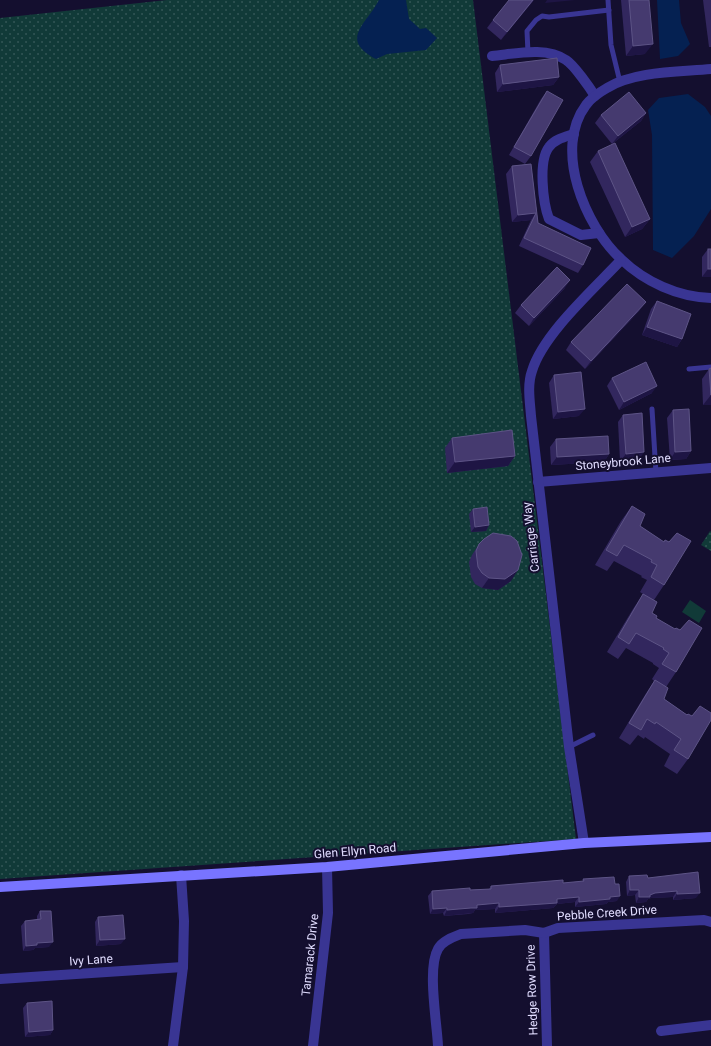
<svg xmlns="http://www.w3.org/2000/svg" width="711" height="1046" font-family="Roboto,sans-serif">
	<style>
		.grass { fill: url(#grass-dots) }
		.garden { fill: #113a38 }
		.water { fill: #052152 }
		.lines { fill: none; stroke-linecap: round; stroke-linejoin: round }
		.lane { stroke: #393593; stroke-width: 5 }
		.street { stroke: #393593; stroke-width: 10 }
		.secondary { stroke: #7874ff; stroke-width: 10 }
		.wall { fill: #32275e }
		.shaded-wall { fill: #1e1544 }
		.building { fill: #453a6f; stroke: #5d5486 }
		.labels { text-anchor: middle; stroke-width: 4; stroke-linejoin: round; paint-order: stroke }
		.street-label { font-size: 12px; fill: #e1ddff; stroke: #140f2f }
	</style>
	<defs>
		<pattern id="grass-dots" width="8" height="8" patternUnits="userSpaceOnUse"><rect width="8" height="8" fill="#113a38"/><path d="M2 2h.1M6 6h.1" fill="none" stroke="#335656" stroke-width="1.8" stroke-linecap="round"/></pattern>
	</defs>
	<rect width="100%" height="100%" fill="#140f2f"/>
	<!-- grass -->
	<g class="grass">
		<path d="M167,0H473L576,839L0,879V18Z"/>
		<path d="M710,531L711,532V551L701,545Z"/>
	</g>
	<!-- garden -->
	<path class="garden" d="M690,600L706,611L699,623L682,612Z"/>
	<!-- water -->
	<g class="water">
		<path d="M379,0H406L409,19L420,29L426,28L437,38L426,50L387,54L376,59C339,39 366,25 379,0Z"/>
		<path d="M657,0H679L681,23L690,44L678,56L660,59Z"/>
		<path d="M688,94L705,107L711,116V209L694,236L672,258L653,250L652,135L648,110L659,98Z"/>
	</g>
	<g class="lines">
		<!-- lane -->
		<g class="lane">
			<path d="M608,0L611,45L620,82"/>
			<path d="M528,53L527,31L536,20L542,16L549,17L609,10"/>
			<path d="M689,369L711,367"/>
			<path d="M652,409L656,473"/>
			<path d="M569,747L593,735"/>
		</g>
		<!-- street -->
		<g class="street">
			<path d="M492,56C514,54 546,46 566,60C574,65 590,88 595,96"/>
			<path d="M711,69C680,72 634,71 607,88C600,92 591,98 586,105C553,149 585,226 621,259C645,282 678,297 711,298"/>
			<path d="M574,134C565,137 555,139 549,147C538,161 543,203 549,219L581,235L599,233"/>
			<path d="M538,482L711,468"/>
			<path d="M584,843L569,747L531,416C530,402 527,385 532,371C543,334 594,289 621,260"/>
			<path d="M544,933L547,1046"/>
			<path d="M0,979L183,967"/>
			<path d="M661,1031L711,1025"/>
			<path d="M173,1046L183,967L184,921L181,875"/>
			<path d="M313,1046L328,913L327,867"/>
			<path d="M438,1046C437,1023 427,968 438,949C442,941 453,937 461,934L525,930L544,933L558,928L704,920L711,922"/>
		</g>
		<!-- secondary -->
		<path class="secondary" d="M0,887L327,867L584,843L711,837"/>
	</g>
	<!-- wall -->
	<g class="wall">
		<path d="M534,0L501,40L487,28L493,20Z"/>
		<path d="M621,0H649L645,54L626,56Z"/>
		<path d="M703,0H711V47H709Z"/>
		<path d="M500,65L559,77L553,85L497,92L495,73Z"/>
		<path d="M547,91L531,156L525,164L509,155L541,99Z"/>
		<path d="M646,113L641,121L612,144L595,123L601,115Z"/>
		<path d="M598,151L650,219L642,229L625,237L590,162Z"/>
		<path d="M531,164L538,223L583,265L578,273L519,246L531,220L512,222L506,174L512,166Z"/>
		<path d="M708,249L711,277H702V257Z"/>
		<path d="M565,288L529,326L515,313L521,305Z"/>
		<path d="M657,301L682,339L677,347L642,335L651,309Z"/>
		<path d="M640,310L585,369L566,350L571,342Z"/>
		<path d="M711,368V405H703L702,379L709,369Z"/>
		<path d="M554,375L579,416L553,419L549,383Z"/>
		<path d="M612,378L652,393L619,410L607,386Z"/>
		<path d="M673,410L691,451L686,459L670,460L667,418Z"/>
		<path d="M623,415L639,460L620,461L618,422Z"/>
		<path d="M452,438L515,456L508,466L447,473L445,448Z"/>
		<path d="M556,439L609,454L604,462L551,465L550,447Z"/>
		<path d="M632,506L640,526L663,542L664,585L654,600L652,613L656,618L676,672L666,687L664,699L687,715L688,759L677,774L664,766L670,754L645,737L644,739L638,735L630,745L619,738L645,695L654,681L652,679L659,668L653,664V663L626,648L618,659L607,652L633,609L643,594L640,592L647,580L641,577L642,576L614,561L607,571L595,565L621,521Z"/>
		<path d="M473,509L489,525L486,531L471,532L469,514Z"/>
		<path d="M479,544L511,581L498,590L482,588L475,584L471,577L469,562L472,555Z"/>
		<path d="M629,876L648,878L696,898L673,900V897L651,898L648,899L646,902L636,903L635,895L627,896L626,882Z"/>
		<path d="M583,879L617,901L608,902L606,904L575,907V902L557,904L553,908L495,913V909L475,910L473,913L468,914L444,916L443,913L430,914L428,896L432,891L470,890L489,889L491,886L582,882Z"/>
		<path d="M40,911L49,947L35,948L33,950L23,951L21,926L25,921L37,920V916Z"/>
		<path d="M98,917L121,944L96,946L95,922Z"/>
		<path d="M27,1003L53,1030L50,1035L25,1037L23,1008Z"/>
	</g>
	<!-- shaded-wall -->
	<g class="shaded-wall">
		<path d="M533,0H534L501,40L507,32Z"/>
		<path d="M547,0H575L545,3Z"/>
		<path d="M653,44L645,54L626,56L633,46Z"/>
		<path d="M559,77L553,85L497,92L503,84Z"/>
		<path d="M646,113L641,121L612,144L618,136Z"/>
		<path d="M536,213L531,220L512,222L518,215Z"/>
		<path d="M650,219L642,229L625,237L632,227Z"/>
		<path d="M708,269H711V277H702Z"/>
		<path d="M570,280L565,288L529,326L534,318Z"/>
		<path d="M646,302L640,310L585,369L591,361Z"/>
		<path d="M647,327L682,339L677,347L642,335Z"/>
		<path d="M657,386L652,393L619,410L624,402Z"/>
		<path d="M711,395V405H703Z"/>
		<path d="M585,409L579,416L553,419L558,412Z"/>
		<path d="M691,451L686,459L670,460L675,452Z"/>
		<path d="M644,452L639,460L620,461L626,454Z"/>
		<path d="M609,454L604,462L551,465L557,457Z"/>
		<path d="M515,456L508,466L447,473L455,462Z"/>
		<path d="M489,525L486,531L471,532L475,527Z"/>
		<path d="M518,570L511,581L498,590L482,588L489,578Z"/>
		<path d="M630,890H639L635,895L627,896Z"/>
		<path d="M677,891L673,897L651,898L648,899L646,902L636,903L639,897L655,893Z"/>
		<path d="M700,893L696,898L673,900L677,894Z"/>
		<path d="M620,896L617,901L608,902L606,904L575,907L579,902L610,897Z"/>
		<path d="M579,897L575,902L557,904L553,908L495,913L499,907L557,899Z"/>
		<path d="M499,903L495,909L475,910L473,913L444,916L447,910L477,905Z"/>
		<path d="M447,908L443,913L430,914L433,909Z"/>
		<path d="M125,939L121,944L96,946L100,940Z"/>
		<path d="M53,942L49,947L35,948L33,950L23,951L26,946L37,943Z"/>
		<path d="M53,1030L50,1035L25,1037L29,1032Z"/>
	</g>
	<!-- building -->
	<g class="building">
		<path d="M509,0H533L507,32L493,20Z"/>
		<path d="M629,0H649L653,44L633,46Z"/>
		<path d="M557,58L559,77L503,84L500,65Z"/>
		<path d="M547,91L563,100L531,156L514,147Z"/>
		<path d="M629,92L646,113L618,136L601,115Z"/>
		<path d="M615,143L650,219L632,227L598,151Z"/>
		<path d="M531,164L538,223L591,248L583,265L524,238L536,213L518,215L512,166Z"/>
		<rect x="708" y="249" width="3" height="20"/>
		<path d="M557,267L570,280L534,318L521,305Z"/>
		<path d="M627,284L646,302L591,361L571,342Z"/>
		<path d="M657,301L691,314L682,339L647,327Z"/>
		<path d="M646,362L657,386L624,402L612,378Z"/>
		<path d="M711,368V395L709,369Z"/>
		<path d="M581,372L585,409L558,412L554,375Z"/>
		<path d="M689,409L691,451L675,452L673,410Z"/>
		<path d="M642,413L644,452L626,454L623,415Z"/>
		<path d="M512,430L515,456L455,462L452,438Z"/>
		<path d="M608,436L609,454L557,457L556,439Z"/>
		<path d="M632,506L645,514L640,526L664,542L665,540L669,542L677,533L691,541L664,585L651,577L657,565L651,562L652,560L624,545L617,556L606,550Z"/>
		<path d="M487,507L489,525L475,527L473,509Z"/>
		<path d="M493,533L511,536L517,541L522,555L518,570L505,579L489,578L482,573L478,567L476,551L479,544L484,539Z"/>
		<path d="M643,594L657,602L652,613L657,616L656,618L675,629L676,628L680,630L689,620L702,628L676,672L662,664L669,653L663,649L664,648L636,633L629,644L618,637Z"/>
		<path d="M655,680L668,688L664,699L687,715L688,714L692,716L700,706L711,713V720L688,759L674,750L681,739L656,722L655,724L647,719L641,730L629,723Z"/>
		<path d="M698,872L700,893L677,894V891L655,893L650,895V897H639V890H630L629,876L647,875L648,878Z"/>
		<path d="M614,877L615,884H619L620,896L610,897V899L579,902V897L557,899V903L499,907V903L477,905V908H471L447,910V908L433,909L432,891L470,888V890L491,889V886L563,880V883L584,881L583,879Z"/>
		<path d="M40,911H51L53,942L37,943V945L26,946L25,921L41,919Z"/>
		<path d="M123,915L125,939L100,940L98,917Z"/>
		<path d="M52,1001L53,1030L29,1032L27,1003Z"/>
	</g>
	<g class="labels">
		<!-- street labels -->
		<g class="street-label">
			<text transform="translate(623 462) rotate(-5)" y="4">Stoneybrook Lane</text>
			<text transform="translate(531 537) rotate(-97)" y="4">Carriage Way</text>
			<text transform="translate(355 851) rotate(-5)" y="4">Glen Ellyn Road</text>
			<text transform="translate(607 913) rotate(-4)" y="4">Pebble Creek Drive</text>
			<text transform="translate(310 955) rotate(-84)" y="4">Tamarack Drive</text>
			<text transform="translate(91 960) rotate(-4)" y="4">Ivy Lane</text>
			<text transform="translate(532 990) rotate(-92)" y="4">Hedge Row Drive</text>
		</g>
	</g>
</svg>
